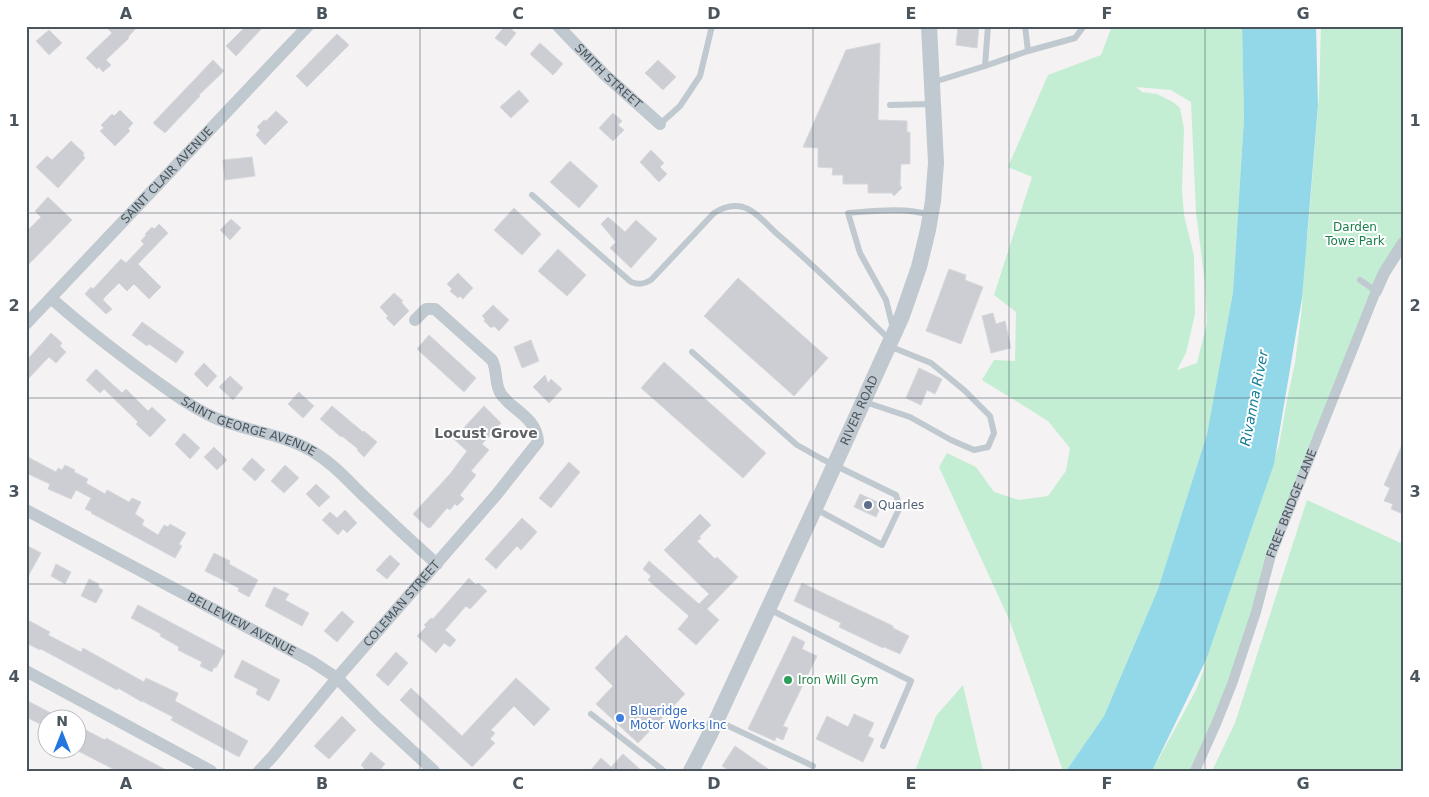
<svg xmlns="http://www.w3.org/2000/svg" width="1429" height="797" font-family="'DejaVu Sans',sans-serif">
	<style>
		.green { fill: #c3eed3; fill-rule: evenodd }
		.water { fill: #93d8e9 }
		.building { fill: #ccced4; stroke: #d6d8dc }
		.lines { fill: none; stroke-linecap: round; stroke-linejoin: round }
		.service { stroke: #c0c9cf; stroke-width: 6 }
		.pedestrian { stroke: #c0c9cf; stroke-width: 10 }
		.minor { stroke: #c0c9cf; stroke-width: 12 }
		.tertiary { stroke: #c0c9cf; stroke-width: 16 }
		.grid { fill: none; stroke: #4a555e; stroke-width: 1; stroke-opacity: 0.55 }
		.service-dot { fill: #5c6f8a; stroke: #fff; stroke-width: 2 }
		.leisure-dot { fill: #2e9e5b; stroke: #fff; stroke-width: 2 }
		.shop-dot { fill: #3f7fe0; stroke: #fff; stroke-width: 2 }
		.labels { text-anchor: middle; stroke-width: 4; stroke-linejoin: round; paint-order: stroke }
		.street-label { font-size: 12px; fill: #4a555e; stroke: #fff }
		.park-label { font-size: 12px; fill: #1c7e4c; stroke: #fff }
		.service-label { font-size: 12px; fill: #4e5e75; stroke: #fff; text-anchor: start }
		.leisure-label { font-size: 12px; fill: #27864d; stroke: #fff; text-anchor: start }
		.shop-label { font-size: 12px; fill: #366cbe; stroke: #fff; text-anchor: start }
		.water-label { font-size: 14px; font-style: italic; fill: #137f99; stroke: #fff }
		.neighbourhood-label { font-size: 14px; font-weight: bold; fill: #5e6266; stroke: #fff }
		.neatline { fill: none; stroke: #4a555e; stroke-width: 2 }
		.grid-label { font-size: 16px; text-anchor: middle; font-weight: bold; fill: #4a555e }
	</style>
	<rect width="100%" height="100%" fill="#f4f2f2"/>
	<!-- green -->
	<g class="green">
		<path d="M1112,26H1242L1244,118L1233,292L1207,434L1158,589L1104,716L1066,771H1063L1009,619L939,467L947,453L976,467L994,492L1019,500L1048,496L1066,471L1070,448L1048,421L982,380L994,360L1015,361L1016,312L994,295L1032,177L1008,167L1048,75L1101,55ZM1136,87L1171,90L1191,102L1196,212L1205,284L1207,323L1197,363L1177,370L1186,353L1195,314L1194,256L1184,215L1182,190L1184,129L1180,108L1173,102L1157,94L1142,92Z"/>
		<path d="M1321,26H1403V247L1361,332L1253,616L1196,771H1152L1196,690L1204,669L1209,645L1237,560L1253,525L1279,445L1287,400L1295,363L1302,307L1303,267L1308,231L1319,95Z"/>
		<path d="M1307,500L1403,544V771H1212L1235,723Z"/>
		<path d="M963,685L983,771H915L936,716Z"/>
	</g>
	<!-- water -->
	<path class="water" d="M1242,26H1316L1318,105L1302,298L1274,464L1206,660L1152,771H1066L1104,716L1158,589L1207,434L1233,292L1244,118Z"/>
	<!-- building -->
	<g class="building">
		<path d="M105,26H138L128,37L129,38L106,60L111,65L103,72L99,67L97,69L86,58L112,33Z"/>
		<path d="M246,26H264L236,56L226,46Z"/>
		<path d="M505,26H507L516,33L506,46L495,38Z"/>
		<path d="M958,26H979L977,48L956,45Z"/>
		<path d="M49,30L62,43L49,55L36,41Z"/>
		<path d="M337,34L349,45L307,87L296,76Z"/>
		<path d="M540,43L563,64L553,75L530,54Z"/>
		<path d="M880,43L878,120L907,121V132H910V164H901L900,185L902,188L894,196L892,193H868V184H843V175H832L833,168L818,167V148L803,147L846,50Z"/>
		<path d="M213,60L224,71L199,95L200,96L165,133L153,123Z"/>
		<path d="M658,60L676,77L663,90L645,73Z"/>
		<path d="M519,90L529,101L511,118L500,107Z"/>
		<path d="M120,110L133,123L128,129L130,131L115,146L100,131L104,128L101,125L112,114L114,116Z"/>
		<path d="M276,111L288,122L265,145L256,135L260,130L257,127L264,120L266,121Z"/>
		<path d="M613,113L622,121L618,125L624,130L613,141L599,128Z"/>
		<path d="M71,141L84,153L83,155L85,158L58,188L36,167L47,156L52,160Z"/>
		<path d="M651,150L664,163L660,167L667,174L659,182L640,162Z"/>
		<path d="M252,157L255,176L225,180L223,160Z"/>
		<path d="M570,161L598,186L579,208L550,182Z"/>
		<path d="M48,197L72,220L26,267V232L41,217L35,211Z"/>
		<path d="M514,208L541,234L522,255L494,230Z"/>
		<path d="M608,217L625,232L636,220L657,239L631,268L610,248L616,242L601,224Z"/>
		<path d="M231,219L241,228L230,240L220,230Z"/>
		<path d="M159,224L168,233L138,264L161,287L149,299L134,284L127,291L119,283L104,298L103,300L112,309L106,314L85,294L91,287L93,289L121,259L126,263L144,244L141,241L146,235L145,234L152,227L154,229Z"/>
		<path d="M558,249L586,275L567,296L538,271Z"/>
		<path d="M949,269L966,275L965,280L983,287L961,344L926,331Z"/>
		<path d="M458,273L473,288L463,299L460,296L458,298L450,291L452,289L447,284Z"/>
		<path d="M738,278L828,358L794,396L704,316Z"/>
		<path d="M394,293L403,301L401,302L409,311L394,326L386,318L388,316L380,307Z"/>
		<path d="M493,305L509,320L499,331L494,326L491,328L484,321L485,319L482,316Z"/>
		<path d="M993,313L996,324L1005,321L1011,348L991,353L982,316Z"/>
		<path d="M142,322L184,352L176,363L149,344L147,346L132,335Z"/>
		<path d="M51,333L62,343L60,346L66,352L56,363L49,357L26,381V361Z"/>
		<path d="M429,335L476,378L464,392L417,349Z"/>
		<path d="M531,340L539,361L522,368L514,347Z"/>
		<path d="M664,362L766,453L743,478L641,388Z"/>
		<path d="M204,363L217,376L207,387L194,374Z"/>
		<path d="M919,368L942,379L935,394L927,390L921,405L906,398Z"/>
		<path d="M96,369L122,393L126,389L148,411L152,407L166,420L150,437L136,424L138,422L104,389L100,393L86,380Z"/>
		<path d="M545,375L548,383L551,379L562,389L549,403L533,387Z"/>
		<path d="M230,376L243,388L233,400L219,387Z"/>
		<path d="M299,392L314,406L303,418L288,404Z"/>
		<path d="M332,406L363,432L364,431L377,442L364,457L357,450L358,449L342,436L341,437L320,419Z"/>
		<path d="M484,406L501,423L482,444L489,450L471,471L476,475L460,495L464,499L457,506L455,504L450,510L447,508L430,528L429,527L428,528L413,514L450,474L467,451L449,435L456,428L460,432Z"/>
		<path d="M184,433L200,448L190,459L175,444Z"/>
		<path d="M1403,443V514L1391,509L1393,504L1384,501L1390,488L1384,485Z"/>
		<path d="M214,447L227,460L217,470L204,457Z"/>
		<path d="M26,456L56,472L58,468L62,470L65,465L75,470L74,472L88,479L86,483L105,494L107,490L129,502L132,498L141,502L135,514L144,520L142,525L158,535L164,525L168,527L170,524L186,533L179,544L182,546L175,558L91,513L92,512L85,509L91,498L76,490L71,499L48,489L50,484L26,473Z"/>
		<path d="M252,458L265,470L255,481L242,469Z"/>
		<path d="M569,462L580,472L551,508L539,498Z"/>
		<path d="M285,465L299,478L284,493L271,481Z"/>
		<path d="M316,484L330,497L319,507L306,494Z"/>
		<path d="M860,494L882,504L876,517L854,507Z"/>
		<path d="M345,510L357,523L347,533L343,529L338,535L322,520L330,512L337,518Z"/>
		<path d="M700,514L711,525L699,537L701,538L697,541L715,559L717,557L738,577L707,609L719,620L696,645L678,629L689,616L648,580L651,576L643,569L649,561L699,604L709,594L664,550Z"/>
		<path d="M522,518L537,532L521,550L517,546L496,569L485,559Z"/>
		<path d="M26,545L41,553L26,580Z"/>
		<path d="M214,553L230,561L229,564L258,580L249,597L238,591L239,588L205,571Z"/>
		<path d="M390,555L400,564L387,579L376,570Z"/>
		<path d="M56,564L71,572L65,584L51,576Z"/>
		<path d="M469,578L476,585L478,583L487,591L470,609L466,606L445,630L456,640L450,647L444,643L436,653L417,636L426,627L424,625L431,618L433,619Z"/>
		<path d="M89,579L99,584L98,587L103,590L96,603L81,596Z"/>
		<path d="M802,583L893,626V628L909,636L900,654L884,647L883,648L839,627L841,623L794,601Z"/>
		<path d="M274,587L289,594L285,600L309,613L302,626L265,606Z"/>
		<path d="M138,605L225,651L216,668L214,667L212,672L200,666L202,662L178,650L179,647L160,636L161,634L131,618Z"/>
		<path d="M342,611L354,622L337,642L324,631Z"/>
		<path d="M26,619L50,632L48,635L81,652L83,648L144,682L146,678L178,693L175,701L248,741L239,757L171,720L173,717L142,701V702L118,688L117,690L41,649L40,650L26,643Z"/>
		<path d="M626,635L685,694L638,743L596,704L613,686L595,668Z"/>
		<path d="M793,636L805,642L802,649L817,656L783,726L788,728L783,740L776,737L775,741L748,729Z"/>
		<path d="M396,652L408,663L388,686L376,675Z"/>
		<path d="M242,660L280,680L269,701L256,694L258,689L234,677Z"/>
		<path d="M516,678L550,709L534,726L514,706L491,730L495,733L490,739L495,743L472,767L400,700L411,688L462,736Z"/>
		<path d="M26,700L64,720H48V728L26,717Z"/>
		<path d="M854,714L874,723L868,736L874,739L863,762L816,739L827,716L848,727Z"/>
		<path d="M342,716L356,730L329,759L314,746Z"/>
		<path d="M78,726L105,740L106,738L168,771H117L78,751Z"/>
		<path d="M735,746L771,771H730L722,766Z"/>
		<path d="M371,752L385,764L379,771H367L361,765Z"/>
		<path d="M623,754L642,771H590L601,758L611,767Z"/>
	</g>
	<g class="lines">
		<!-- service -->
		<g class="service">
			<path d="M1025,26L1028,51"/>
			<path d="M985,66L988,26"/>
			<path d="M934,82L985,66L1028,51L1075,38L1084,26"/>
			<path d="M890,105L931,104"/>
			<path d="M660,124L680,106L700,76L712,26"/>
			<path d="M532,195L631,282C639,285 644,284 651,280L714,213C723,207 732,204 743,207C756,211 766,224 776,233C816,267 853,304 891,341"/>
			<path d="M1360,280L1376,291"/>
			<path d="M893,328L886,300L860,253L848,213C875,211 904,207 930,215"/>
			<path d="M692,352L797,445L822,459L896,495L900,507L882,545L816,509"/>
			<path d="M865,402L910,417L951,440L974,450L988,447L994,433L990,416L964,390L931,363L889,346"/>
			<path d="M769,609L911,681L883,746"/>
			<path d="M591,714L664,771"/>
			<path d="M718,721L813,766"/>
		</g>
		<!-- pedestrian -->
		<path class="pedestrian" id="s1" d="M1195,771L1216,724L1232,684L1256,612L1271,555L1376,291"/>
		<!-- minor -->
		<g class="minor">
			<path id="s2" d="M558,26L604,74L660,124"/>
			<path d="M1376,291L1384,273L1403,243"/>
			<path id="s3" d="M51,298C82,326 115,351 149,376C170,391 189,406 213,417C244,431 280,433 310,450C332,462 349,482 367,499C390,521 413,543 437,564"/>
			<path id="s4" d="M26,324L308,26"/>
			<path id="s5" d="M26,510L311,661L337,678L378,719L434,771"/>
			<path d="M26,671L211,771"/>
			<path id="s6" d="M259,771L273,756L337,678L497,494L538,442C537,423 523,415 509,403C506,400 503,397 501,394C494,384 498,371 492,360L435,309H426L415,320"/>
		</g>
		<!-- tertiary -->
		<path class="tertiary" id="s7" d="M691,771L711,732L815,508L902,316L919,267L928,230L933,201L936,163L929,26"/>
	</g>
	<!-- grid -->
	<path class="grid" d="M224,26V771M420,26V771M616,26V771M813,26V771M1009,26V771M1205,26V771M26,213H1403M26,398H1403M26,584H1403"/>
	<!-- markers -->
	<circle class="service-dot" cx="868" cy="505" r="5"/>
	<circle class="leisure-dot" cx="788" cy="680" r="5"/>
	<circle class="shop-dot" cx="620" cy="718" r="5"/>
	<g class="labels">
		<!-- street labels -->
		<g class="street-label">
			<text dy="4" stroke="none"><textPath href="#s2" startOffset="71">SMITH STREET</textPath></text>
			<text dy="4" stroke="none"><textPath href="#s4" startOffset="205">SAINT CLAIR AVENUE</textPath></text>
			<text dy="4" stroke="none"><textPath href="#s7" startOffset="398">RIVER ROAD</textPath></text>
			<text dy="4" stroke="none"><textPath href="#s3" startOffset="238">SAINT GEORGE AVENUE</textPath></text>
			<text dy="4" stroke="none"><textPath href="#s1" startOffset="285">FREE BRIDGE LANE</textPath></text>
			<text dy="4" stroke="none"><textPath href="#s6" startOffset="220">COLEMAN STREET</textPath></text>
			<text dy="4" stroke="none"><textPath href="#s5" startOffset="244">BELLEVIEW AVENUE</textPath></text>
		</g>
		<!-- park labels -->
		<g class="park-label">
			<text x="1355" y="231">Darden<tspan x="1355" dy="14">Towe Park</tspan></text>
		</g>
		<!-- service labels -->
		<g class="service-label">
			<text x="878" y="509">Quarles</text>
		</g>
		<!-- leisure labels -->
		<g class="leisure-label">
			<text x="798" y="684">Iron Will Gym</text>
		</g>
		<!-- shop labels -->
		<g class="shop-label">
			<text x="630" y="715">Blueridge<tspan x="630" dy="14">Motor Works Inc</tspan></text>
		</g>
		<!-- water labels -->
		<g class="water-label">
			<text transform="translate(1254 398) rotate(-79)" y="5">Rivanna River</text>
		</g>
		<!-- neighbourhood labels -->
		<g class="neighbourhood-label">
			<text x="486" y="438">Locust Grove</text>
		</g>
	</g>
	<!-- border -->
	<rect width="1429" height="797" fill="none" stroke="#ffffff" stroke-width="55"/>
	<!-- north arrow -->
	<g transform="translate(62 734)"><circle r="24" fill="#ffffff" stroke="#b7bbbf"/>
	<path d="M0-4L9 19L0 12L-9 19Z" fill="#2276dd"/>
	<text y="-8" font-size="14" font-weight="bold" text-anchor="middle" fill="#4a555e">N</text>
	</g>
	<rect x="28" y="28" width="1374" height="742" class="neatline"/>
	<g class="grid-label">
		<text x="126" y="19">A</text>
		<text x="322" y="19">B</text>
		<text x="518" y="19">C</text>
		<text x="714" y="19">D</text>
		<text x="911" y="19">E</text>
		<text x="1107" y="19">F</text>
		<text x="1303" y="19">G</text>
		<text x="14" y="126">1</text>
		<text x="1415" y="126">1</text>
		<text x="14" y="311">2</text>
		<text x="1415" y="311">2</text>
		<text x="14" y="497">3</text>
		<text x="1415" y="497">3</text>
		<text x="14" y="682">4</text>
		<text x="1415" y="682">4</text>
		<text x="126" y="789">A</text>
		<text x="322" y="789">B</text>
		<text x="518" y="789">C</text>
		<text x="714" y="789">D</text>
		<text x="911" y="789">E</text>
		<text x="1107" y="789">F</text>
		<text x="1303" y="789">G</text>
	</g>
</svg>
